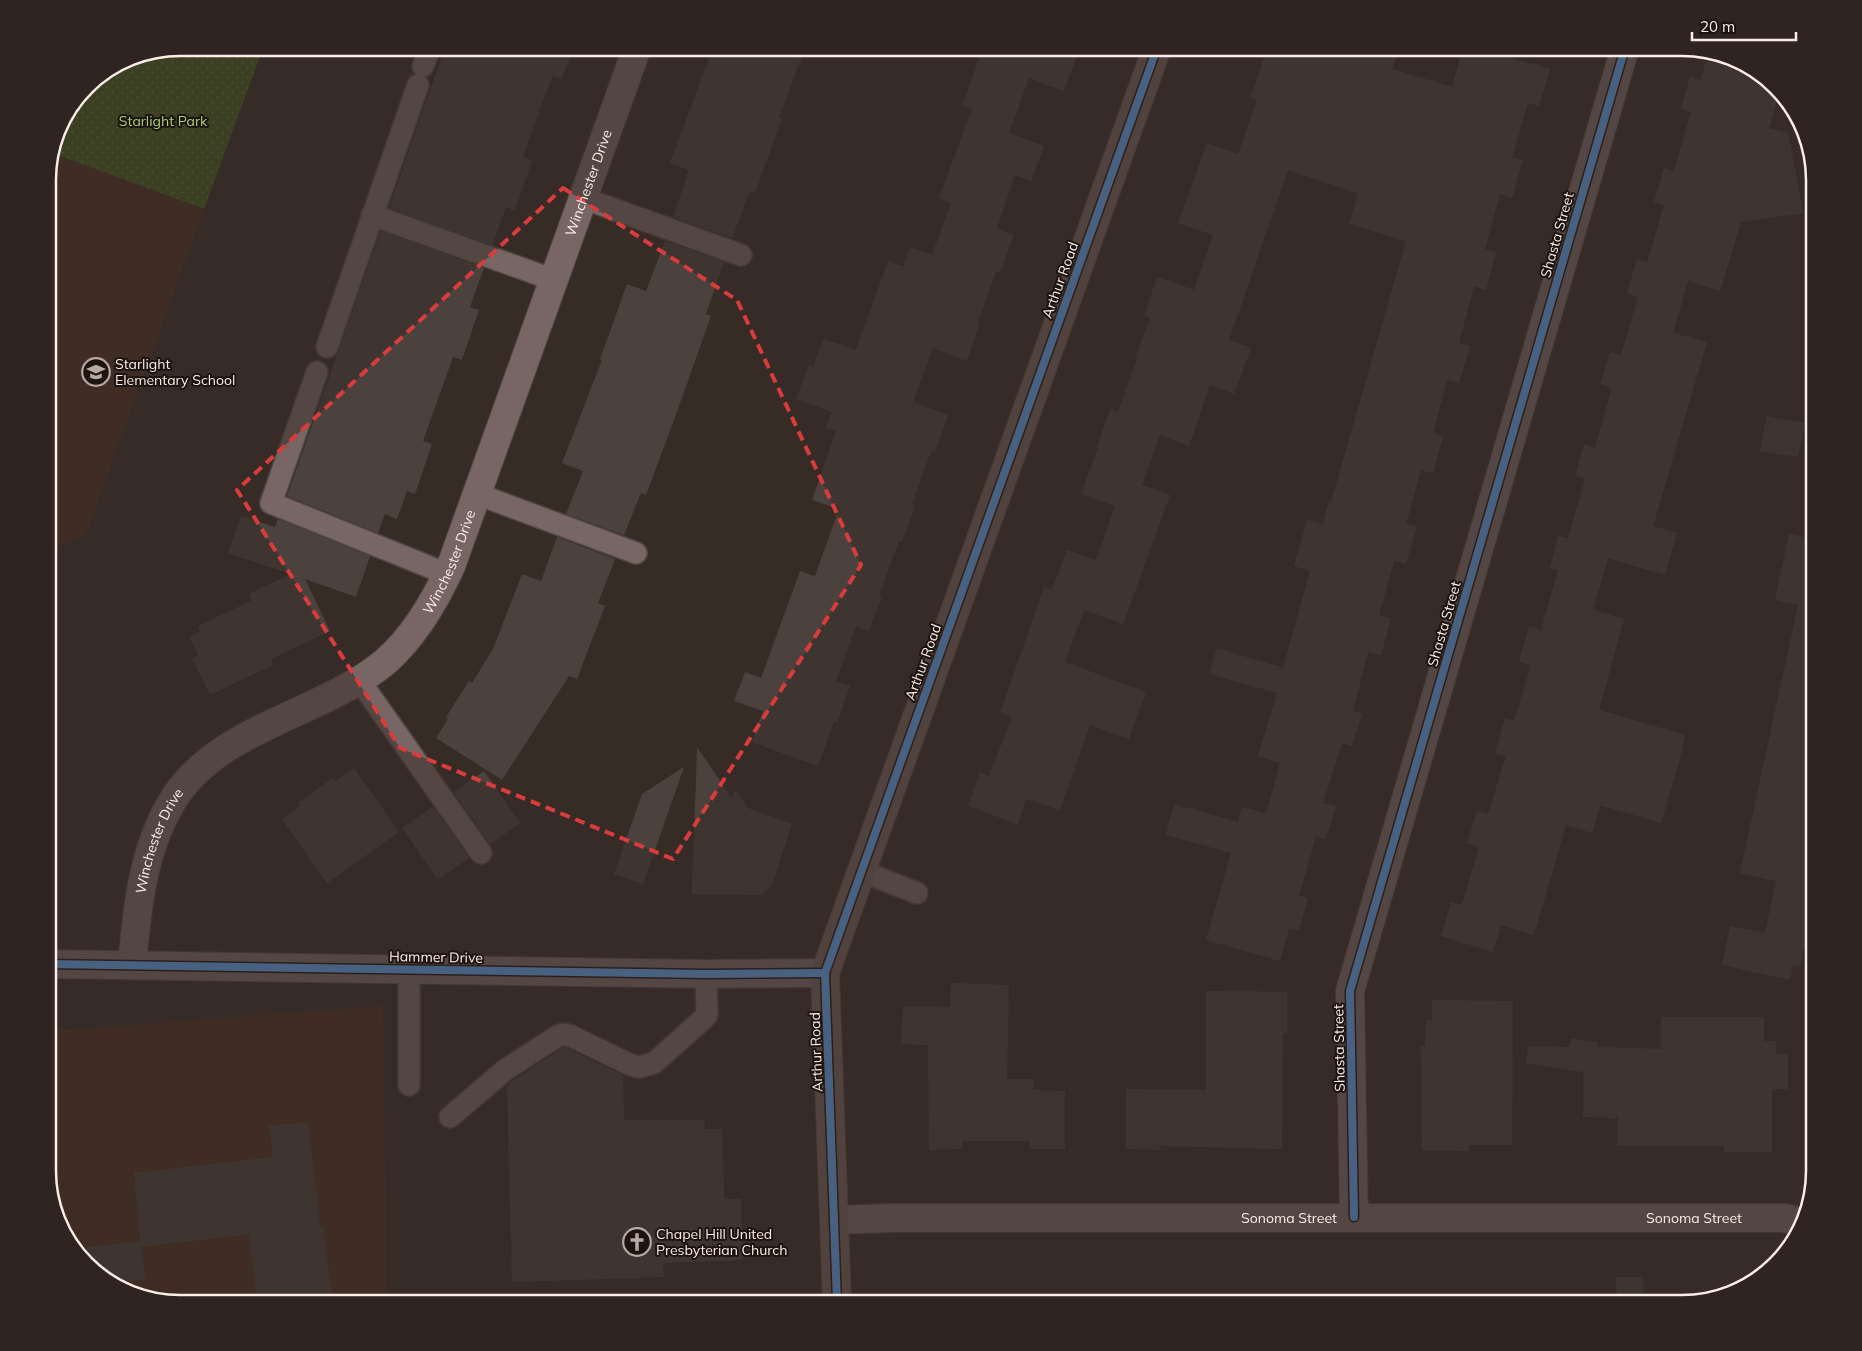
<svg xmlns="http://www.w3.org/2000/svg" width="1862" height="1351" font-family="Mulish,sans-serif">
	<style>
		.built { fill: #492e24 }
		.grass { fill: url(#grass-dots) }
		.building { fill: #4b423d }
		.lines { fill: none; stroke-linecap: round; stroke-linejoin: round }
		.lane-casing { stroke: #514743; stroke-width: 24 }
		.street-casing { stroke: #514743; stroke-width: 30 }
		.secondary-casing { stroke: #514743; stroke-width: 30 }
		.lane { stroke: #786665; stroke-width: 21 }
		.street { stroke: #786665; stroke-width: 28 }
		.secondary { stroke: #725e5c; stroke-width: 28 }
		.cycleway-casing { stroke: #1d130f; stroke-width: 11 }
		.cycleway { stroke: #60a3ed; stroke-width: 8 }
		.marked { fill: none; stroke: #da3c3b; stroke-width: 4; stroke-dasharray: 10 6; stroke-linejoin: round }
		.labels { text-anchor: middle; stroke-width: 4; stroke-linejoin: round; paint-order: stroke }
		.park-label { font-size: 14px; fill: #a9d272; stroke: #1d130f }
		.street-label { font-size: 14px; fill: #fdede8; stroke: #1d130f }
		.poi-label { font-size: 14px; fill: #fdede8; stroke: #1d130f; text-anchor: start }
		.rim { fill: none; stroke: #fdede8; stroke-width: 2.5 }
	</style>
	<defs>
		<pattern id="grass-dots" width="8" height="8" patternUnits="userSpaceOnUse" patternTransform="scale(1.25)"><rect width="8" height="8" fill="#445a1d"/><path d="M2 2h.1M6 6h.1" fill="none" stroke="#60723e" stroke-width="1.8" stroke-linecap="round"/></pattern>
	</defs>
	<rect width="100%" height="100%" fill="#372b26"/>
	<!-- built -->
	<g class="built">
		<path d="M52,153L204,209L86,534L48,550V172Z"/>
		<path d="M383,1006L387,1303H180L138,1297L100,1276L65,1237L48,1179V1030H69Z"/>
	</g>
	<!-- grass -->
	<path class="grass" d="M180,48H263L204,209L52,153L58,129L87,86L130,57Z"/>
	<!-- building -->
	<g class="building">
		<path d="M445,48H573L562,79L553,76L542,103L523,157L532,161L515,210L506,207L492,245L389,208Z"/>
		<path d="M713,48H805L779,118L782,119L755,193L750,191L732,238L673,217L689,170L670,163Z"/>
		<path d="M983,48H1055L1077,56L1064,91L1029,78L1009,133L1044,146L1031,181L1015,175L997,228L1014,235L1000,272L996,271L977,325L979,326L967,361L933,348L913,402L948,415L935,452L931,451L912,504L915,506L902,542L899,541L879,595L882,596L869,631L856,626L836,681L850,686L837,723L834,721L818,766L752,742L763,711L734,701L745,672L761,678L800,571L815,576L839,509L812,500L836,431L826,428L832,412L796,399L809,365L813,367L823,339L856,350L888,261L903,267L910,247L932,255L951,203L939,198L972,109L962,106Z"/>
		<path d="M1268,48H1374L1397,55L1392,69L1452,87L1463,48H1474L1550,69L1539,106L1528,103L1512,158L1523,160L1512,198L1500,194L1485,249L1496,252L1486,290L1474,286L1459,343L1470,346L1459,383L1447,380L1433,433L1443,436L1433,473L1421,470L1406,524L1417,527L1406,564L1394,561L1379,615L1391,618L1381,655L1368,652L1353,711L1362,714L1352,746L1342,743L1323,803L1336,806L1326,839L1316,836L1299,896L1308,898L1299,930L1289,928L1280,961L1206,940L1231,853L1166,835L1174,804L1238,822L1242,807L1266,814L1280,763L1258,756L1277,693L1209,674L1217,648L1283,668L1310,571L1294,566L1307,520L1323,524L1329,501L1331,502L1406,241L1349,224L1358,193L1288,170L1229,340L1251,348L1234,394L1210,385L1189,446L1160,435L1142,485L1170,495L1123,624L1084,610L1065,662L1146,692L1129,739L1090,725L1060,810L1026,799L1018,824L968,806L980,773L989,776L1012,717L1000,713L1044,587L1052,590L1067,550L1096,560L1115,506L1081,494L1098,448L1097,447L1110,409L1118,412L1137,359L1135,358L1150,318L1144,316L1157,277L1194,290L1213,235L1178,223L1207,143L1238,154L1257,100L1250,98Z"/>
		<path d="M1715,53L1724,54L1762,75L1779,94L1769,128L1788,132L1803,213L1741,222L1720,291L1688,281L1673,333L1707,342L1653,526L1677,533L1665,575L1608,558L1593,610L1624,619L1599,710L1685,735L1680,759L1661,823L1600,805L1592,833L1566,825L1534,935L1501,925L1493,952L1441,936L1451,902L1462,905L1479,847L1467,843L1477,811L1488,814L1506,756L1495,753L1505,718L1514,721L1531,665L1519,662L1529,626L1541,630L1558,570L1550,568L1558,536L1568,539L1585,479L1575,476L1584,444L1595,448L1612,388L1600,384L1610,352L1621,355L1638,297L1627,293L1637,259L1647,263L1664,205L1654,202L1664,168L1674,171L1691,112L1681,109L1690,77L1701,80L1706,61L1712,63Z"/>
		<path d="M381,231L484,268L470,307L479,310L462,360L453,357L423,441L432,444L415,494L407,491L397,519L385,514L378,533L287,496Z"/>
		<path d="M665,241L724,262L706,314L711,316L673,423L646,495L641,493L624,535L566,514L583,471L562,463L602,360L600,359L627,284L646,291Z"/>
		<path d="M1767,416L1805,423L1798,457L1760,451Z"/>
		<path d="M241,516L275,527L278,519L370,556L356,597L305,579L330,631L271,659L273,665L210,695L192,658L198,655L190,637L200,632L198,626L251,601L249,594L291,574L228,553Z"/>
		<path d="M1789,534L1814,539V950L1804,948L1800,967L1793,965L1790,980L1722,965L1730,926L1765,933L1776,881L1740,873L1798,605L1775,600Z"/>
		<path d="M557,537L615,559L598,603L605,606L577,679L569,676L502,780L436,738L448,719L446,717L469,681L472,683L493,649L522,574L541,581Z"/>
		<path d="M697,747L732,798L735,790L748,808L792,824L772,885L763,894L759,895L692,894Z"/>
		<path d="M684,767L643,884L614,874L642,794Z"/>
		<path d="M354,768L399,832L327,883L282,819L300,806L298,803L333,778L336,781Z"/>
		<path d="M484,771L520,823L490,844L454,792Z"/>
		<path d="M433,807L469,858L438,879L402,828Z"/>
		<path d="M951,983L1009,985L1007,1079H1034L1033,1090L1065,1091V1149H1030V1141H962V1149L929,1150L928,1045L901,1044L903,1006L950,1007Z"/>
		<path d="M1206,991L1287,992V1033H1283L1282,1149L1160,1146L1159,1150L1126,1149V1089L1206,1090Z"/>
		<path d="M1432,1000L1513,1001L1512,1145H1469V1151L1422,1150L1421,1046H1425L1426,1020L1432,1021Z"/>
		<path d="M1661,1017H1764V1041H1776V1054H1788V1089H1772V1152H1724V1146H1617L1618,1118L1583,1117V1072L1526,1063L1528,1046L1570,1047L1571,1038L1598,1043L1597,1047L1661,1049Z"/>
		<path d="M564,1047L623,1075L624,1120H705V1129H722L724,1199H741L743,1260L663,1263L664,1277L512,1282L507,1085Z"/>
		<path d="M308,1122L320,1226H323L333,1304H258L249,1234L141,1247L134,1173L273,1157L269,1126Z"/>
		<path d="M141,1241L145,1279L112,1283L100,1276L75,1249Z"/>
		<path d="M1616,1277H1643V1304H1617Z"/>
	</g>
	<g class="lines">
		<defs>
			<g id="lane">
				<path d="M423,66L430,48"/>
				<path d="M583,198L741,255"/>
				<path d="M372,215L554,280"/>
				<path d="M327,347L418,85"/>
				<path d="M317,372L271,503L447,574"/>
				<path d="M477,494L636,553"/>
				<path d="M359,680L481,853"/>
				<path d="M861,871L917,893"/>
				<path d="M409,969V1085"/>
				<path d="M450,1117L505,1070L556,1037L563,1034L571,1036L631,1065L639,1067L654,1063L702,1020L707,1015L706,974"/>
			</g>
			<g id="street">
				<path d="M48,964L706,974L825,973"/>
				<path id="s1" d="M132,965C137,910 142,854 170,805C214,727 320,716 385,662C415,636 435,601 451,566L637,48"/>
				<path d="M1354,1217L1350,991L1625,48"/>
				<path id="s2" d="M835,1220L891,1218H1785L1802,1223"/>
			</g>
			<path id="secondary" d="M837,1303L825,973L1157,48"/>
		</defs>
		<!-- lane casing -->
		<use href="#lane" class="lane-casing"/>
		<!-- street casing -->
		<use href="#street" class="street-casing"/>
		<!-- secondary casing -->
		<use href="#secondary" class="secondary-casing"/>
		<!-- lane -->
		<use href="#lane" class="lane"/>
		<!-- street -->
		<use href="#street" class="street"/>
		<!-- secondary -->
		<use href="#secondary" class="secondary"/>
		<defs>
			<g id="cycleway">
				<path d="M48,964L706,974L825,973"/>
				<path d="M1354,1217L1350,991L1625,48"/>
				<path d="M837,1303L825,973L1157,48"/>
			</g>
		</defs>
		<!-- cycleway casing -->
		<use href="#cycleway" class="cycleway-casing"/>
		<!-- cycleway -->
		<use href="#cycleway" class="cycleway"/>
	</g>
	<!-- marked area -->
	<path d="M0 0H1862V1351H0ZM563,188L737,300L861,565L673,859L400,748L237,490Z" fill="#372b26" fill-opacity=".55" fill-rule="evenodd"/>
	<path class="marked" d="M563,188L737,300L861,565L673,859L400,748L237,490Z"/>
	<!-- icons -->
	<defs>
		<symbol id="school-ring" viewBox="-11 -11 22 22"><circle r="9.5" fill="#1d130f" stroke="#b8a9a4" stroke-width="1.5"/><path d="M0-5L7-2L0 1L-7-2ZM-4 1L0 2.5L4 1V4Q0 6-4 4Z" fill="#b8a9a4"/></symbol>
		<symbol id="church-ring" viewBox="-11 -11 22 22"><circle r="9.5" fill="#1d130f" stroke="#b8a9a4" stroke-width="1.5"/><path d="M-1.2-6h2.4v3.5h3.3v2.4h-3.3V6h-2.4V-.1h-3.3v-2.4h3.3Z" fill="#b8a9a4"/></symbol>
	</defs>
	<g fill-rule="evenodd">
		<use href="#school-ring" x="80" y="356" width="32" height="32"/>
		<use href="#church-ring" x="621" y="1226" width="32" height="32"/>
	</g>
	<g class="labels">
		<!-- park labels -->
		<g class="park-label">
			<text x="163" y="126">Starlight Park</text>
		</g>
		<!-- street labels -->
		<g class="street-label">
			<text dy="5" stroke="none"><textPath href="#s1" startOffset="952">Winchester Drive</textPath></text>
			<text transform="translate(1557 235) rotate(-74)" y="5">Shasta Street</text>
			<text transform="translate(1060 280) rotate(-70)" y="5">Arthur Road</text>
			<text dy="5" stroke="none"><textPath href="#s1" startOffset="548">Winchester Drive</textPath></text>
			<text transform="translate(1444 624) rotate(-74)" y="5">Shasta Street</text>
			<text transform="translate(923 662) rotate(-70)" y="5">Arthur Road</text>
			<text dy="5" stroke="none"><textPath href="#s1" startOffset="128">Winchester Drive</textPath></text>
			<text transform="translate(436 957) rotate(1)" y="5">Hammer Drive</text>
			<text transform="translate(1339 1048) rotate(-91)" y="5">Shasta Street</text>
			<text transform="translate(816 1052) rotate(-92)" y="5">Arthur Road</text>
			<text dy="5" stroke="none"><textPath href="#s2" startOffset="454">Sonoma Street</textPath></text>
			<text dy="5" stroke="none"><textPath href="#s2" startOffset="859">Sonoma Street</textPath></text>
		</g>
		<!-- poi labels -->
		<g class="poi-label">
			<text x="115" y="369">Starlight<tspan x="115" dy="16">Elementary School</tspan></text>
			<text x="656" y="1239">Chapel Hill United<tspan x="656" dy="16">Presbyterian Church</tspan></text>
		</g>
	</g>
	<!-- crop -->
	<path d="M0 0H1862V1351H0ZM180 56H1682A124 124 0 0 1 1806 180V1171A124 124 0 0 1 1682 1295H180A124 124 0 0 1 56 1171V180A124 124 0 0 1 180 56Z" fill="#2f2420" fill-rule="evenodd"/>
	<path class="rim" d="M180 56H1682A124 124 0 0 1 1806 180V1171A124 124 0 0 1 1682 1295H180A124 124 0 0 1 56 1171V180A124 124 0 0 1 180 56Z"/>
	<!-- scale -->
	<path d="M1692 32v8h104v-8" fill="none" stroke="#fdede8" stroke-width="2.5"/>
	<text x="1700" y="32" font-size="15" fill="#fdede8" stroke="#1d130f" stroke-width="4" paint-order="stroke">20 m</text>
</svg>
